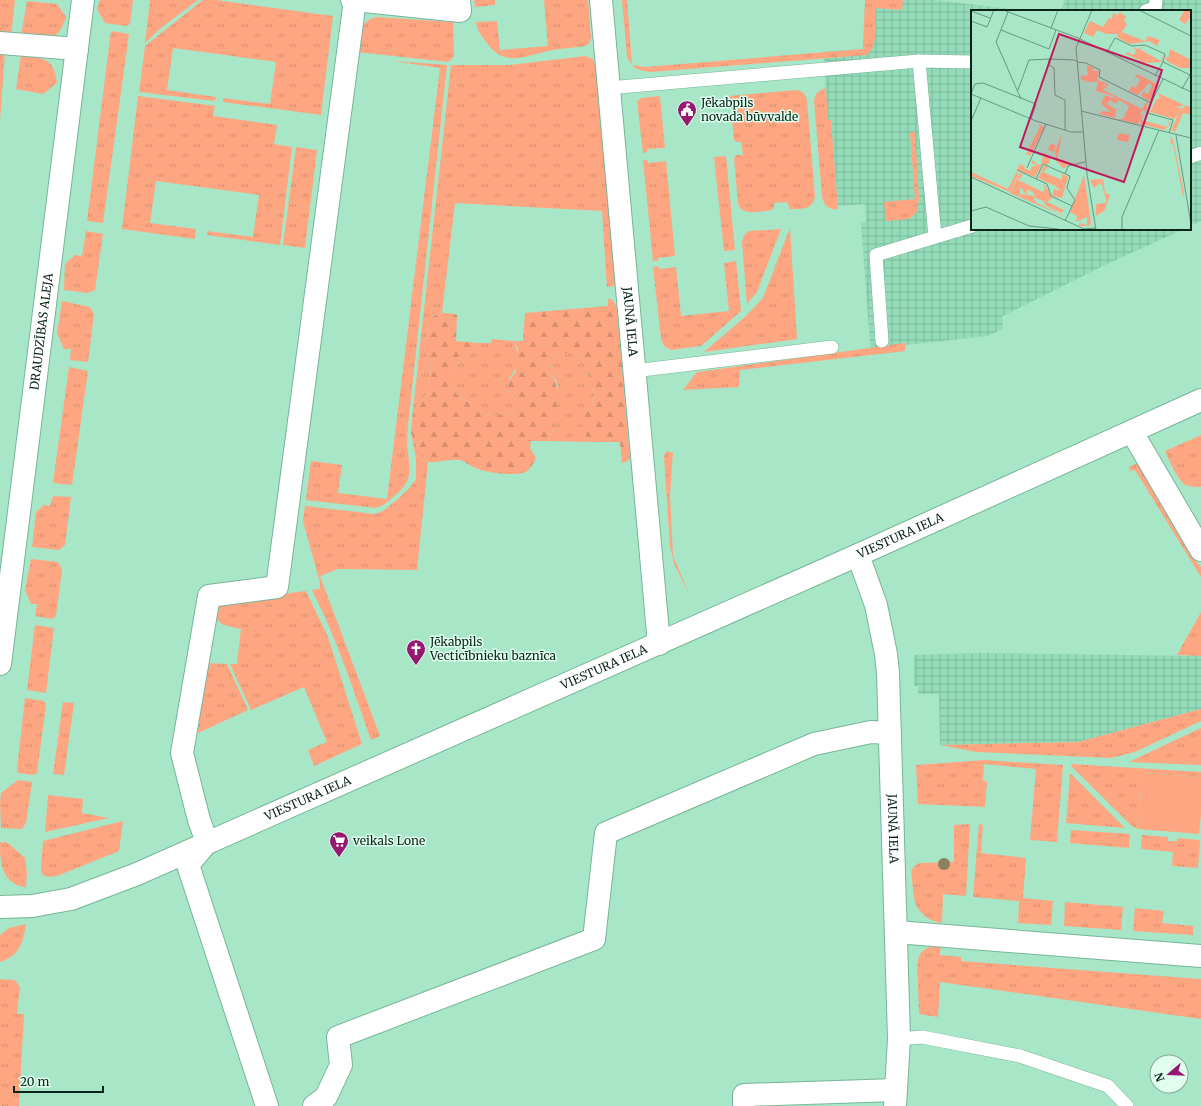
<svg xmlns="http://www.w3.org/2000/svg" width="1201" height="1106" font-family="Merriweather,serif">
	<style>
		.industrial { fill: url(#industrial-grid) }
		.grass { fill: url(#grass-tufts) }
		.forest { fill: url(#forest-firs) }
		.park { fill: #fea681 }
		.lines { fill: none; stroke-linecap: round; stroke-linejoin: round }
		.lane-casing { stroke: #77b598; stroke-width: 14 }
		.street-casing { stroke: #77b598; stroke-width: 24 }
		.secondary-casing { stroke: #77b598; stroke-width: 24 }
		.lane { stroke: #fff; stroke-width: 13 }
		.street { stroke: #fff; stroke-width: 22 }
		.secondary { stroke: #fff; stroke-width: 22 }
		.tree { fill: #8c815e }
		.labels { text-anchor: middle; stroke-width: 3; stroke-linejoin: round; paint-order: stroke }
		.poi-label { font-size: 12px; fill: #0a2419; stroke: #e0ffef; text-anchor: start }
		.street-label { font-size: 12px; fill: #0a2419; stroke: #e0ffef }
		.inset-road { fill: none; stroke: #689881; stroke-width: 1 }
		.view { fill: #c2185b; fill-opacity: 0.15; stroke: #c2185b; stroke-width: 2 }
		.inset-edge { fill: none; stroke: #0a2419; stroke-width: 2 }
	</style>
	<defs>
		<pattern id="industrial-grid" width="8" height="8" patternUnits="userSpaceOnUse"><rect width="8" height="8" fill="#93dbb9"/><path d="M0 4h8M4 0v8" fill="none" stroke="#7dbc9e"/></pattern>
		<pattern id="grass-tufts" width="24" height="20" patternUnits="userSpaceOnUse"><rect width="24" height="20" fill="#fea681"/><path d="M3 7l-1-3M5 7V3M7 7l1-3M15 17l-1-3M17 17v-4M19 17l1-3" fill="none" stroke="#d88f6f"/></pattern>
		<pattern id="forest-firs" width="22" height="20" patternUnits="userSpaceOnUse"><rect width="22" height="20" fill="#fea681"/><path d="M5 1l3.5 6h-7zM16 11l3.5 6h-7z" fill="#d88f6f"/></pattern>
	</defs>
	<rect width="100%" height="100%" fill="#a7e6c7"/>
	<!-- industrial -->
	<g class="industrial">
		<path d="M865,0H934L1027,11H972V229H1184L1107,264L1003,316L1002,317L1003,329L987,336L905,345V351L871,355L861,223L866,222L865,204L838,206L831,120H828L823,52L863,49Z"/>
		<path d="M1064,0H1201V221L1190,226V11H1056L1063,7Z"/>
		<path d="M979,653L1201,656V709L1078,742L940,745L939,694H918V686H914V655Z"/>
	</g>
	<!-- grass -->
	<g class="grass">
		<path d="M0,0H15L11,37L0,35Z"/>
		<path d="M100,0H133L130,24L126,26L105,23L97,9Z"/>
		<path d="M150,0H198L161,28L145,43Z"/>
		<path d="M203,0H216L333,16L321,115L223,102V98L270,104L276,62L173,48L167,90L216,97L215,101L139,92L145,46Z"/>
		<path d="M474,0H495V5L475,7Z"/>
		<path d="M544,0H588L591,38L589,44L585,46C573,48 560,48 548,51C522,57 504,67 486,42C481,35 477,30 476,22L497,21L500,50L548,46Z"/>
		<path d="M622,0H627L632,65L645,67L863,49L865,0H903L902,10L876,8C875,22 879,45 867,55L651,72C638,70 632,69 627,56Z"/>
		<path d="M27,1L57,4L66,17C57,45 45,39 21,36Z"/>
		<path d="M376,17L453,22L454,57L448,62L357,52C360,38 359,21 376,17Z"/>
		<path d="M111,31L129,34L103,223L87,221Z"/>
		<path d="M0,51L5,52L0,121Z"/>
		<path d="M21,55C44,59 54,57 57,83L43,94L16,89Z"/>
		<path d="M585,56L593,59L597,71L616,283L614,286L607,287L602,211L455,203L442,313L432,316L428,326L429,332L425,342V349L430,362L431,372L427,391L421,405L413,410L451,65H510Z"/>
		<path d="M392,61L447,65L409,416C408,425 407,433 407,442C408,466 417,478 394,496C389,501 383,506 376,508L306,500L311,461L342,465L338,493L387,499L440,68Z"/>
		<path d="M826,88L828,120H831L838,209C828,210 824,206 822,196L814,101C815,94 818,90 826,88Z"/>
		<path d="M795,90C802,90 806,94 807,101L815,196C813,210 802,209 790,209L787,202L774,203V207L772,210C761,211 743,217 738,204L734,158L737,155H743L741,142H737L734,140L730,96Z"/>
		<path d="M138,96L215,106L213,116L277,125L274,144L292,147L280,245L207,235V231L253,237L259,195L156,181L150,223L196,229L195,239L122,229Z"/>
		<path d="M660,96L665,148L647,149V152L643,153L637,101L641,98Z"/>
		<path d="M915,132L919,199L917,212L909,219L886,221L884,202L915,199L910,133Z"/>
		<path d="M296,147L317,150L305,248L283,245Z"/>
		<path d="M726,156L735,250L724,251L714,157Z"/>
		<path d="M643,160H647L648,163L666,161L675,256L658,258V261H653Z"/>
		<path d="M790,228L797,339L704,352L746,316L763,298Z"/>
		<path d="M781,229L757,292L747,304L742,242L744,235L749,231Z"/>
		<path d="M86,231L103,234L95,290L88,293L64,290L65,264L75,255L82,256Z"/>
		<path d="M736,261L741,311L701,346L671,350L664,346L661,339L653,267L658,266L659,269L676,267L681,316L729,311L724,263Z"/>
		<path d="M62,301L90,307L94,314L88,362L70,360L71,349H64L57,333Z"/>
		<path d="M492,339L513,341C520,352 519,368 509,378L508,391L516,400C512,417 508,415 494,415C491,415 488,416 485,415C480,412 476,407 471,403C466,400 459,398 456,393C453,387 452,378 454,372C459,353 473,358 479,343H491Z"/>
		<path d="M905,343V351L740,370L739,387L683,390L697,372Z"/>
		<path d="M559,353H573L580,356L588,370L590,384L595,393L591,406L585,413L586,435L591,442L547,441C550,437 553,433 554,427C555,423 553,419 553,415C552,406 559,395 558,387C555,373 542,366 559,353Z"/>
		<path d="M69,367L88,371L72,485L53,483Z"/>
		<path d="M411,433L419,449L428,462L417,570L338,569L320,576L380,736L371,740C353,689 337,639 312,590L320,589V583L303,521L305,506L375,514L383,511L398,499L411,486L416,479V458Z"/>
		<path d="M1201,435V487C1197,487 1192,487 1188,486C1179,484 1169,460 1165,451Z"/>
		<path d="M667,451L673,453L670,495L673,556L690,595L675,566L670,547L664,456Z"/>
		<path d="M1135,464H1140L1143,466L1194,559L1201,567V577L1135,470L1130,471L1129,467Z"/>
		<path d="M53,496L71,497L65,545L59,550L32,547L36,512L44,505L50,506Z"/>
		<path d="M31,559L58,562L62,569L56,616L52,619L35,616L37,604H31L25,590Z"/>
		<path d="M306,591L328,637L362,744L314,766L308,750L327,742L304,687L251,710L230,664H237L241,629C233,627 214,625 215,613C216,610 218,607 219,604L225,601Z"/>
		<path d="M1201,612V656L1177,655Z"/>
		<path d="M35,625L54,628L46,693L27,690Z"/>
		<path d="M206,663L227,664L248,710L198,733Z"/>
		<path d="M25,698L44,701L46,705L37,773L33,775L18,773L17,769Z"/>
		<path d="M63,702L74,703L64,775L53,774Z"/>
		<path d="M1201,709V721L1135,752L1111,758L976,752L940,745L1078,742Z"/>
		<path d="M1201,728V765L1129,762Z"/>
		<path d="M984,760L1063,765L1057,842L1030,840L1036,769L984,764L983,781H987L985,807L918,804L916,765Z"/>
		<path d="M1071,764L1201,772V777L1142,773L1138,829L1132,826L1072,767Z"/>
		<path d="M1070,773L1125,828L1066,823Z"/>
		<path d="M18,780L32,782L26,823L22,829L1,828L0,803L1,793Z"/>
		<path d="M48,795L83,799L82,813L109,818L45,832Z"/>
		<path d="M123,821L119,851L57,876L47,877L42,874L41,869L43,841Z"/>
		<path d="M970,824L966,896L943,894L942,923C931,922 921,915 916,905C914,900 911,876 912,870C913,867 916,865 919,863L954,862V825Z"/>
		<path d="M979,824L983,825L981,853L1026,858L1023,898L1053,901L1051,925L1018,923L1019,901L973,897Z"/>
		<path d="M1071,830L1130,834L1129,848L1070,843Z"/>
		<path d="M1142,835L1168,837V841H1177V838L1200,840L1198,868L1172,866L1173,852L1141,849Z"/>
		<path d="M0,842L8,843L25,858L27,873L26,888C22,886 17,886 14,883C0,875 0,856 0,842Z"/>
		<path d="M1065,902L1123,907L1121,930L1064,926Z"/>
		<path d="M1135,908L1164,911L1162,923L1193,926V935L1133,931Z"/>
		<path d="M26,924C23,943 20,955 0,962V935L9,928Z"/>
		<path d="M941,945L940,955L961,957V961L1201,979V1019L940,982L938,1017L919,1014C919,1004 918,993 918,983C917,962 914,947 941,945Z"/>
		<path d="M0,979L15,980L20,987L17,1014H24L19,1106H0Z"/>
	</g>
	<!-- forest -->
	<path class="forest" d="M608,299H611C615,303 617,306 617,311L630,459L625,462L622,463L620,442H591L586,436L582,420L585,413L591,406L595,393L590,384L588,370L580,356L573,353H559L553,358L550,366L560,398L559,408L553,414C555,427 554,431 547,441H531L530,448L536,458C534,462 531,468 527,471C518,477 488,473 478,469C471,467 466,461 459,460C449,459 438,463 428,462L419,449L411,433L413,410L421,405L427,391L431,372L430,362L425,349L426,337L429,332L428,326V320C435,313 448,311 457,315L456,341L479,343C473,358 459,353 454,372C452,378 453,387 456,393C460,399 468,401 474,405C478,408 480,412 485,415C488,416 491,415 494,415C508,415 512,417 516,400C514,397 510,393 508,390C504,380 516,376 516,369C516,366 513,363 512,360L518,353V348L513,341H523L525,313L608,306Z"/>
	<!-- park -->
	<path class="park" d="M1142,773L1201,777V814L1199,834L1138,829Z"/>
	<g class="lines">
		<defs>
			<g id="lane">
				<path d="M1146,11L1155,8L1156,0"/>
				<path d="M919,61L935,237"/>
				<path d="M608,88L919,61L972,62"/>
				<path d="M1190,157L1201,153"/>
				<path d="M882,341L876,255L972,226"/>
				<path d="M634,371L832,347"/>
				<path d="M899,1039L922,1037L1020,1056L1108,1086L1127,1106"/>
			</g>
			<g id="street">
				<path d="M355,0L460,11L459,0"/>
				<path id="s1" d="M601,0L659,644"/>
				<path d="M0,43L77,49"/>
				<path d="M1132,432L1201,550"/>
				<path id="s2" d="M858,555L876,605L886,654L888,673L899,1039L895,1106"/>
				<path id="s3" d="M0,664L83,0"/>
				<path d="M896,932L1201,956"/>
				<path d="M267,1106L188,865L207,842L199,820L182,753L209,596L277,587L355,0H352"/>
				<path d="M314,1106L326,1097L341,1065L338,1037L594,939L606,833L814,744L871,732L890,733"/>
				<path d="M744,1106V1095L896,1090"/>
			</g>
			<g id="secondary">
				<path id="s4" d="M0,907L32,906L71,899L137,874L858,555L1201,400"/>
			</g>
		</defs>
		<!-- lane casing -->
		<use href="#lane" class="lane-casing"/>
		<!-- street casing -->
		<use href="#street" class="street-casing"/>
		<!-- secondary casing -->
		<use href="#secondary" class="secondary-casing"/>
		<!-- lane -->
		<use href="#lane" class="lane"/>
		<!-- street -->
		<use href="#street" class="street"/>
		<!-- secondary -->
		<use href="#secondary" class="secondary"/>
	</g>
	<!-- trees -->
	<circle class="tree" cx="944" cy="864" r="6"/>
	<!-- icons -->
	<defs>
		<symbol id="civic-pin" viewBox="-11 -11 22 30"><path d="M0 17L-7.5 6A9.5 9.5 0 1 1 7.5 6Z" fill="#961871" stroke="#e0ffef"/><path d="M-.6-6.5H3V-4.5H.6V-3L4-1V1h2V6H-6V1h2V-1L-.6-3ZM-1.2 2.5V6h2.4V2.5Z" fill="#fff"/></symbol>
		<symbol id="church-pin" viewBox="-11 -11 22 30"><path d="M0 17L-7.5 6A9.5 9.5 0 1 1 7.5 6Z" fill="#961871" stroke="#e0ffef"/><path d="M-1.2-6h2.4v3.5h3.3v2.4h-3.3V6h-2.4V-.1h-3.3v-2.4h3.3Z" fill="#fff"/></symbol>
		<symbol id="supermarket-pin" viewBox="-11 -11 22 30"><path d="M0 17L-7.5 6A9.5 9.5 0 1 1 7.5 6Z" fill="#961871" stroke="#e0ffef"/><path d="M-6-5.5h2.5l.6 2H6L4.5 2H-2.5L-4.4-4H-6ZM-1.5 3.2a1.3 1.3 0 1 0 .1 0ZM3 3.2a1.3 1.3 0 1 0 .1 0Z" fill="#fff"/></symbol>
	</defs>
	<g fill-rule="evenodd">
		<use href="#civic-pin" x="676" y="99" width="22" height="30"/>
		<use href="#church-pin" x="405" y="638" width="22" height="30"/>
		<use href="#supermarket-pin" x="328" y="830" width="22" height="30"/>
	</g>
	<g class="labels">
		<!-- poi labels -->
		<g class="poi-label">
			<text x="701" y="107">Jēkabpils<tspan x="701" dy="14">novada būvvalde</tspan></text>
			<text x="430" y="646">Jēkabpils<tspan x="430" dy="14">Vecticībnieku baznīca</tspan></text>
			<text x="353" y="845">veikals Lone</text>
		</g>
		<!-- street labels -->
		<g class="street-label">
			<text dy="4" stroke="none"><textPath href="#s1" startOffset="323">JAUNĀ IELA</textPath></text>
			<text dy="4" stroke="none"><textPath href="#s3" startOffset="335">DRAUDZĪBAS ALEJA</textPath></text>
			<text dy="4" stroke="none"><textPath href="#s4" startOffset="977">VIESTURA IELA</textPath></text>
			<text dy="4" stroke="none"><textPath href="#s4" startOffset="653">VIESTURA IELA</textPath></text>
			<text dy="4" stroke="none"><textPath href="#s4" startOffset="329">VIESTURA IELA</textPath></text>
			<text dy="4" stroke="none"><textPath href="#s2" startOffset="278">JAUNĀ IELA</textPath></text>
		</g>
	</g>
	<!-- overview -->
	<g transform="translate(971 10)">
		<rect width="220" height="220" fill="#a7e6c7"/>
		<path d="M214,0H220V6L214,14L208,10ZM151,22L174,31L177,26L189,30L186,36L178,31L159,34L147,28L146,23ZM172,35L175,36H172L170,40L190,51L192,44L191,52L174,53L155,44L156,42L163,45L165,41L162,38L170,39ZM196,45V47L215,55L220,46V58H209L197,52L195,50ZM116,55L123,58L122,61H128L126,71L134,72L131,79L135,73L138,74L132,80L171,99L175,92L177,93L175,102L171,100L167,114L145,109H152L158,96L139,85L125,81L127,72H110L119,71L110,70V65L117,66ZM166,64L188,75L179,91L170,86L175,78L173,82L177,84L181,75L178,73L167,85L158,81L163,72L161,76L165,78L169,69L166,67L163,71ZM187,83L213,95L205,98H211L208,102L215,95L220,98V105L212,103L204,122L200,120L208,103L203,109L179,102L185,90L189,88ZM173,104L170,110L197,117L198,112L196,109L200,113L194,120L169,114V106ZM67,113L73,118L53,158L59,161L61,156L64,157L65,154L60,153L62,150L67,155L71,154L64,167L46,160L49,154L54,156L59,146L55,144L69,117ZM148,123L159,125L157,132L146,130ZM91,124L86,151L91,152L92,149L99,154L111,151L95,156L93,159L85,151L84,141ZM197,125L202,129L213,183L212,187L202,133L199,134L200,128ZM80,133L85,136L77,155L70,153L75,139L74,146L80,148L82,142L77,140ZM73,156L77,157L72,162L91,170V164L97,167L91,188L81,186L83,179L90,181L84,176L67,168ZM46,161L47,165L39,182L0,166V162L37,179ZM49,163L52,165L47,170L72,182L74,178L72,176L74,175L81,188L76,192L93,200L91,203L79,198L73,194L74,192L65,188L62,182L56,179V185L49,177V184L64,186L63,190L66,193L95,207L39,183ZM132,169L134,183L139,185L136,194L130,171L127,172H130L131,176L129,173L123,178L119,170ZM135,191L136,194L133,201L125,206V194L134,193Z" fill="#fea681"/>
		<path d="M149,2L155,7L153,11L156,15L149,24H135L126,20L122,27L113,23L119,11L132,17L138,8L141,9L142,3L147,5ZM134,85L148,90L144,94L139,90L136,94L145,99L144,108L128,104L132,101L140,102L130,94Z" fill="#fea681"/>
		<path d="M113,165L120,213L118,216H108V213L116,215V207L105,212L106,206L99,202Z" fill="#fea681"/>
		<path d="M199,39L218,49L215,56L197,49Z" fill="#fea681"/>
		<path class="inset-road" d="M32,0L107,28L220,82M121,0L105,38L116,164L125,220M168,0L220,26M0,1L19,8M37,2L25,32L50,89M0,11L16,17L23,0M80,18L87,0M30,20L78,39L85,20M136,42L144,28L161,36L174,35L194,44L192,52M78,49L104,50L106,52L115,53L129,60L128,67L180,93L192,69M184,66L192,52L219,65M211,79L220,63M47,80L58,50L78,49V55L83,58L84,85L94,90V120M0,84L65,111L100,122H112M0,84L4,74L12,73L65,94L60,109M180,93L176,103L202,110L198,123M110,101L220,128M0,111L10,88M205,125L220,214M56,158L75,114M46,160L76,174L80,186L101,196M94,164L97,156L114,152M0,167L113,219L124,218M65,169L72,154L99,166L96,178L104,190L94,211M0,201L15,197L58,216L87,219M151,220V207L188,120"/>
		<path class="view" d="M88,24L191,60L153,172L49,137Z"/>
		<rect width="220" height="220" class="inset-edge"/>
	</g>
	<!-- north arrow -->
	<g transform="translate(1169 1074) rotate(251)"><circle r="19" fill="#e0ffef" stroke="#8aa799"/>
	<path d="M0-3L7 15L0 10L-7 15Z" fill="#961871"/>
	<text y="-6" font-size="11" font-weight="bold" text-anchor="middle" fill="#0a2419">N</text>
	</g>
	<!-- scale -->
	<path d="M14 1086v6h89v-6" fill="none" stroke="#0a2419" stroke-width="2"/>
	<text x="20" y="1086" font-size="12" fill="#0a2419" stroke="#e0ffef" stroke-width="3" paint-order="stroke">20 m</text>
</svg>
